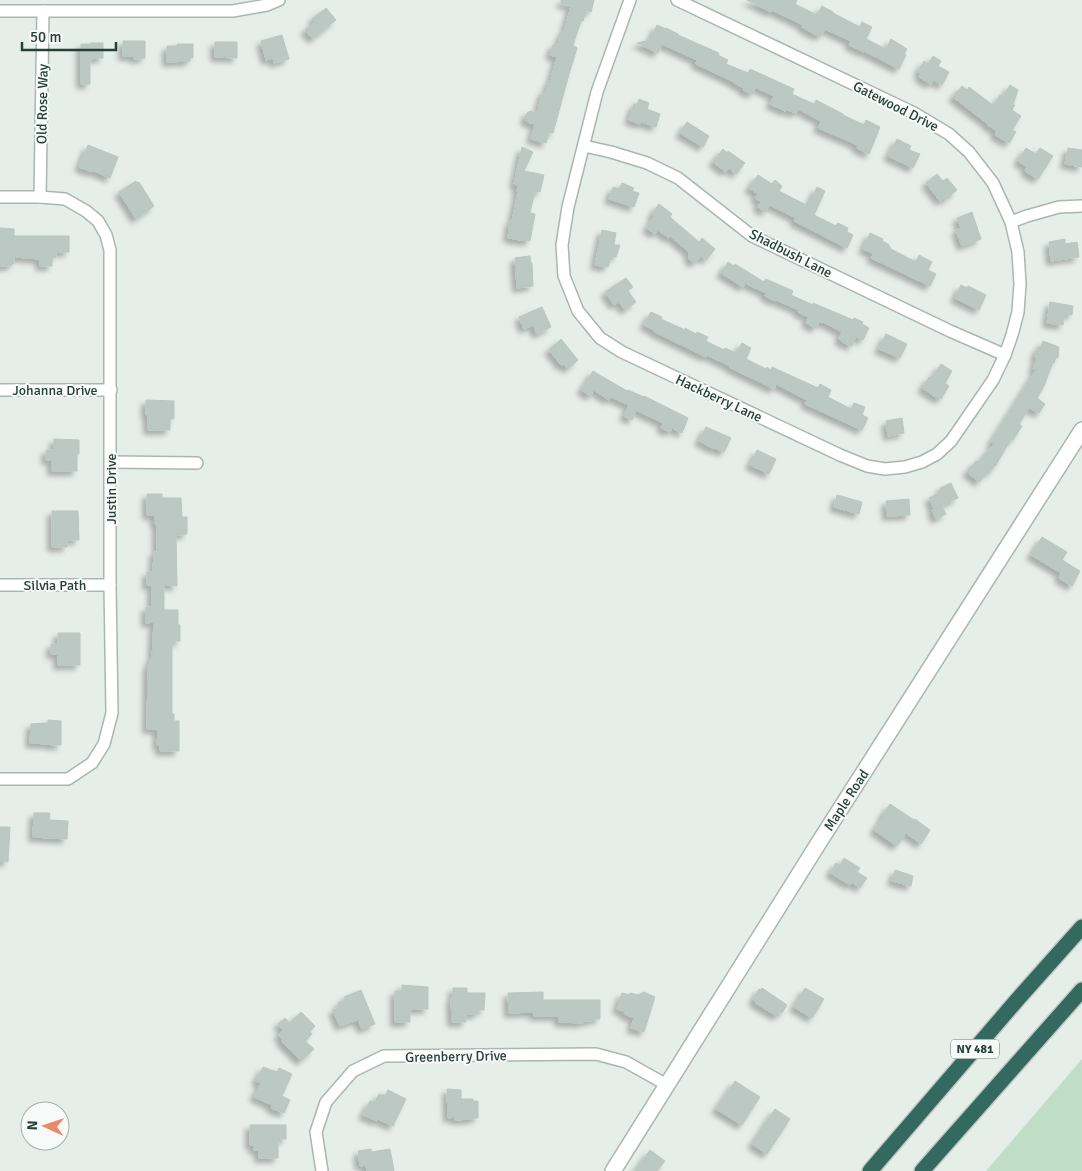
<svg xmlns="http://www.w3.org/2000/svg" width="1082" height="1171" font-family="Signika,sans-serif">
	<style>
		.green { fill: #c0ddc8 }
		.building { fill: #bbc8c3; stroke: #b8c7c1; filter: url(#shadow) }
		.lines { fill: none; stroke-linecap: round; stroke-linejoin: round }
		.minor-casing { stroke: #a9b6b1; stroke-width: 14 }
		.tertiary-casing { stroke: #a9b6b1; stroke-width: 18 }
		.motorway-casing { stroke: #c2c9c7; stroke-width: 18 }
		.minor { stroke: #fff; stroke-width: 11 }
		.tertiary { stroke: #fff; stroke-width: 15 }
		.motorway { stroke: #33695f; stroke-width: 15 }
		.labels { text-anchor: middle; stroke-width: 4; stroke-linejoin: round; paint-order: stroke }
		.shield { fill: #f6faf8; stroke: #647772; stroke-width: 1 }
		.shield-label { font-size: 12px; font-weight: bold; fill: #263f38 }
		.street-label { font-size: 14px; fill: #263f38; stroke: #f6faf8 }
	</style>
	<defs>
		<filter id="shadow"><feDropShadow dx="-4.5" dy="4.5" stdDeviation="2.5" flood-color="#0004"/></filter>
	</defs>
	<rect width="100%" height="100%" fill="#e6eeea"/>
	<!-- green -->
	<path class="green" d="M1082,1059V1171H986Z"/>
	<!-- building -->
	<g class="building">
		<path d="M561,0H594L591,12L586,10L583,21H581L573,45L577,48L569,74L553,133L549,132L546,143L531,139L535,124L527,122L525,118L527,113L530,111L537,113L543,91L546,92L549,81L550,82L557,57L550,55L553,45L558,44L562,32H564L571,6L561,3Z"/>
		<path d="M747,0H797L795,4L817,15L822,6L833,12V13L860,27L862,22L872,27L866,39L886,49L891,39L907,49L904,54L906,55L899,69L864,51V52L849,45L851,41L825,29L821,36L816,34V35L802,27L803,25L772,10L771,12Z"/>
		<path d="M326,8L336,20L313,39L305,30L315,22L312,19Z"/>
		<path d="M657,25L666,29V28L678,34V35L719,53L718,55L728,60L726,64L748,73L750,69L794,89L792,94L814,104L816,100L843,114V115L864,125L866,120L880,127L869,154L857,148L858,146L851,142L818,128L821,121L798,109L796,113L787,110L785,111L770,104L774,96L755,87L753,94L743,90L744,88L734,83V82L696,64L697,60L662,44L658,53L637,43L650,40Z"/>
		<path d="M282,35L289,59L274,63L273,58L266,60L261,41Z"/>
		<path d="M123,41H145V58L134,59V56H123Z"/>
		<path d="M215,42H237V58L215,57Z"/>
		<path d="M91,43H103V58H92V60H90V84H81V44H91Z"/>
		<path d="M177,44H193V58H190V61L167,62V46H177Z"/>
		<path d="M933,56L941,61L938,66L949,72L942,85L933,80L931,84L919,77L921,73L918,72L924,61L928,64Z"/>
		<path d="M1010,85L1018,90L1013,105H1015L1012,110L1021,116L1012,130L1016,132L1009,143L995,135L996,132L995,131L996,130L987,125L988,124L953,97L962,86L967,90L969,87L994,106L1000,95L1003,96Z"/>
		<path d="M639,99L649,103L647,109L660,114L656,127L641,122L640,124L629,120L634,104L637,105Z"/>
		<path d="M687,122L709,136L703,147L680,133Z"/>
		<path d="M897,139L911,146L909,150L920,154L913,168L888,156Z"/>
		<path d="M88,145L118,157L110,178L92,170V172L79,167Z"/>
		<path d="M522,147L533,152L524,171L544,175L540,192L535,191L530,213L535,214L530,241L512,239V238H508L510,221H512L518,192H517L518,185L514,184Z"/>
		<path d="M1026,148L1036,154L1040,148L1053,156L1038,179L1025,171L1027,167L1018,161Z"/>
		<path d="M1068,148L1082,150V167L1065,164Z"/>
		<path d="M723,149L727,153L728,151L745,163L736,174L729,168L726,172L713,162Z"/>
		<path d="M937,174L943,181L947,178L957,190L945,200L944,198L940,201L926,183Z"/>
		<path d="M758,175L772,184L775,180L782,186L779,191L808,206L817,187L825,191L814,215L836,226L838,223L848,228L847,232L853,235L847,248L794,221L796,218L770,205L765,212L757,206L761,202L755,198L758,194L749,188Z"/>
		<path d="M136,181L137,183L139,182L154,206L136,219L119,192Z"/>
		<path d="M622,183L634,188L632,191L639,193L634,207L609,199L613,187L619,189Z"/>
		<path d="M659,204L672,214L670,217L699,242L702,238L715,249L706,260L701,256L695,263L689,259V252L670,236L669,238L658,230L655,234L647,228L654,216L652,214Z"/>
		<path d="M972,212L981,239L962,246L956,230L961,228L957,218Z"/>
		<path d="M0,228L14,229V236H69V252H56V257H52V266H40V259L14,257V263L9,266H0Z"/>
		<path d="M602,230L616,233L614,245H620L616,257L611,256L608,267L595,265Z"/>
		<path d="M870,233L883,239L882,241L888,244L891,249L916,262L919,255L932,262L928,270L936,274L930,286L871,258L873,255L872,253L863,249Z"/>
		<path d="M1065,239V244L1077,242L1079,257L1051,261L1049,242Z"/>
		<path d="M530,256L531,263H532L533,286L517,288L515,258Z"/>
		<path d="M728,262L734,266L735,264L764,282L766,279L793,291L791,295L813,305V303L853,320L854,318L863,322L862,324L869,328L863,340L856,337L852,346L842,342L839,338L842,332L823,322L822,323L819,322L816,328L806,323L808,317L798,312L799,310L776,300L775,301L765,296L766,293L745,283L743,287L721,273Z"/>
		<path d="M626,278L633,287L628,291L636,302L625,310L619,302L614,305L605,292Z"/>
		<path d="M961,285L967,288L968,286L986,295L979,310L955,298Z"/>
		<path d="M1050,302L1073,306L1072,315L1065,314L1063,325L1047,323Z"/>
		<path d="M542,307L551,327L537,334L533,325L524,329L519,317Z"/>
		<path d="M651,312L662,317L661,319L685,330V328L696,334L697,332L708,337L706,341L724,350L725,348L736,353L742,343L751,348L746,359L766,369L767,367L771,370L772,367L818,388L820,384L831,390L828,397L851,409L854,403L865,407L862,415L868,418L862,430L805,404L807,400L776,384L774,389L729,367L730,366L707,355L706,357L653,331L654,330L644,325Z"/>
		<path d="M886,334L907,344L900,358L879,349Z"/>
		<path d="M561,339L578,360L568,369L563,364L562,366L549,350Z"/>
		<path d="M1043,341L1059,347L1058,358L1056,357L1054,363L1053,362L1044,386L1037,398L1045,404L1039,413L1029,408L1019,424L1022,426L1013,440L1011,439L996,465L989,473L987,472L979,482L967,472L976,461L978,462L994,444L991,442L1036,370L1033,369L1037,357H1035L1038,347L1040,348Z"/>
		<path d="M941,364L952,371L945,383L949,386L941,399L938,397L937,398L922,388L929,377L931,379Z"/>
		<path d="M593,371L627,391L628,390L644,397V396L688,418L682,433L672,428L670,432L661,428L663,424V423L638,411H636L632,420L624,416L629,405L611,397L609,400L594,390L591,396L581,390Z"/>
		<path d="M146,400L174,401V419H170V430H148V416L146,415Z"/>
		<path d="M902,418L904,433L888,436L886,421Z"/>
		<path d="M706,427L731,438L724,452L715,448L714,449L699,441Z"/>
		<path d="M54,439L79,440V454H77V471H52V460H46V450H54Z"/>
		<path d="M757,450L776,459L769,474L750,465Z"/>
		<path d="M951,483L958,498L934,509L929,498L941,492L940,488Z"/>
		<path d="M147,494H162V498H181L182,517H187V534L176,535L177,586L164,585V610H178V625H180V641H172V714H174V721H179V751H160V745H157L158,731H157L156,729H147L148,665H150V659H152L154,622L146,623V607H152V585H147V572H153L154,552H157V524H155V515H147Z"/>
		<path d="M837,495L862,502L859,514L834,507Z"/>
		<path d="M909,499L910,515L887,516L886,501Z"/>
		<path d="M942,506L946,514L936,519L932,510Z"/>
		<path d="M52,511H78L79,540H67V547H52Z"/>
		<path d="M1042,537L1067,552L1062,560L1080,571L1072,586L1059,578L1061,573L1031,555Z"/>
		<path d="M58,633H80V665H58V654H51V644H58Z"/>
		<path d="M48,720L61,721V745H50V744L30,743L31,724L48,723Z"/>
		<path d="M890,804L914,820L915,819L930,830L921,844L906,833L897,846L874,830L883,817L882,816Z"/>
		<path d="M34,813H50L49,820L68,821L67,839L33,837Z"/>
		<path d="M0,827H10L8,862L0,861Z"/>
		<path d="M844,858L860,868L857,872L867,878L860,888L852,882L850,885L830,873L836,863L840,865Z"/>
		<path d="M895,870L913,876L911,886L892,881Z"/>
		<path d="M402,985L428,987V1009H410V1022H395V991H402Z"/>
		<path d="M453,988H467V993H485L484,1010H478V1014H466V1022H452L451,998L453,997Z"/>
		<path d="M762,988L787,1005L782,1013L780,1012L777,1016L755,1003L756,1002L753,1000L759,989L760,990Z"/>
		<path d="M805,988L824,999L812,1018L794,1007Z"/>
		<path d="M361,990L375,1024L362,1029L358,1020L340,1026L333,1010L340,1007L338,1003L346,1000L344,997Z"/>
		<path d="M543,992V1000H600V1019H592V1021H583V1023L559,1022V1016H534V1012L509,1013L508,993Z"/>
		<path d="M644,992L655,997L644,1032L631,1028L634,1018L624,1014L625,1012L617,1009L622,993L630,995V993L638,995Z"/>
		<path d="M301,1012L315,1026L310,1032L312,1034L305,1041L314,1049L301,1061L281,1041L283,1040L278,1035L283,1030L278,1024L285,1018L290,1023Z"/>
		<path d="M263,1067L277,1072L279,1068L292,1074L282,1096L290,1100L284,1113L271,1108L272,1105L254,1097L261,1083L256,1081Z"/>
		<path d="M735,1081L760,1097L742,1125L716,1109Z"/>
		<path d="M447,1089L461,1090V1099H473V1101H478V1118H472V1119L455,1120V1117L448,1118Z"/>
		<path d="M388,1090L406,1099L393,1126L378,1119L377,1121L363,1115L370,1101L374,1103L379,1094L385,1096Z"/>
		<path d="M775,1109L790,1119L767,1154L752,1144Z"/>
		<path d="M250,1125H286V1139H278V1158H259V1150H254V1145H250Z"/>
		<path d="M371,1149L372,1152L390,1149L394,1171H367L366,1165L360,1166L358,1151Z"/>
		<path d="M650,1150L665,1161L657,1171H635Z"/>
	</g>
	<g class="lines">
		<defs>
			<g id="minor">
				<path d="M630,0L597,92L568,207L562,245L564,276L578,311L600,338L622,352L840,455L867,466L885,469L905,467L922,462L937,454L951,441L993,380L1005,355L1012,335L1018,312L1020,284L1018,252L1011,222L993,183L969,152L949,134L914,113L677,0"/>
				<path d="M0,11H233L267,5L279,0"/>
				<path d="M584,146L611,152L647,163L678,178L752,236L950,331L1005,355"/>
				<path d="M0,197H40L65,199L86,211L98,221L106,235L110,250V585L112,713L104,744L92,763L68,779H0"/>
				<path d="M40,197L43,11"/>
				<path d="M1011,222L1027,216L1059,207L1082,206"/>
				<path d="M0,390H111"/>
				<path d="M111,462L197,463"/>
				<path d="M0,585H110"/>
				<path d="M322,1171L316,1132L326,1102L353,1071L384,1056L596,1054L626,1062L667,1085"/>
			</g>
			<path id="tertiary" d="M613,1171L818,844L1082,430"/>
			<g id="motorway">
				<path d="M870,1171L1017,1000L1082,927"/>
				<path d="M922,1171L1082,990"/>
			</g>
		</defs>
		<!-- minor casing -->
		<use href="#minor" class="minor-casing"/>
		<!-- tertiary casing -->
		<use href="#tertiary" class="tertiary-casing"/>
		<!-- motorway casing -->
		<use href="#motorway" class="motorway-casing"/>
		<!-- minor -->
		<use href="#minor" class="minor"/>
		<!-- tertiary -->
		<use href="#tertiary" class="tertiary"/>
		<!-- motorway -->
		<use href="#motorway" class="motorway"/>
	</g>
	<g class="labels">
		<!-- shield labels -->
		<rect class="shield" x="951" y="1039.5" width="48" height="19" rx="4"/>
		<g class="shield-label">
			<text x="975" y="1053">NY 481</text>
		</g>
		<!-- street labels -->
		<g class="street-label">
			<text transform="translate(42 104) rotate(-89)" y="5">Old Rose Way</text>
			<text transform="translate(896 106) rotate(27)" y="5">Gatewood Drive</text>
			<text transform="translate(791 253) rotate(27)" y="5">Shadbush Lane</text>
			<text x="55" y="395">Johanna Drive</text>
			<text transform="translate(719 398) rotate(25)" y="5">Hackberry Lane</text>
			<text transform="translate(111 489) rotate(-90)" y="5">Justin Drive</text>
			<text x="55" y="590">Silvia Path</text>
			<text transform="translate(846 800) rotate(-57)" y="5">Maple Road</text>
			<text transform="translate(456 1056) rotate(-1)" y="5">Greenberry Drive</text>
		</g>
	</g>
	<!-- north arrow -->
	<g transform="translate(45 1126) rotate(273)"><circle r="24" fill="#f6faf8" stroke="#a3afab"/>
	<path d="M0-4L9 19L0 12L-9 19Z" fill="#e98a69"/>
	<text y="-8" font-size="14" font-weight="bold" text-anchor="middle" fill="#263f38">N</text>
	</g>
	<!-- scale -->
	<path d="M22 42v8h94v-8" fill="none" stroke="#263f38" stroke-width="2.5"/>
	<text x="30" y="42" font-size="15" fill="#263f38" stroke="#f6faf8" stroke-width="4" paint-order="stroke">50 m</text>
</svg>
